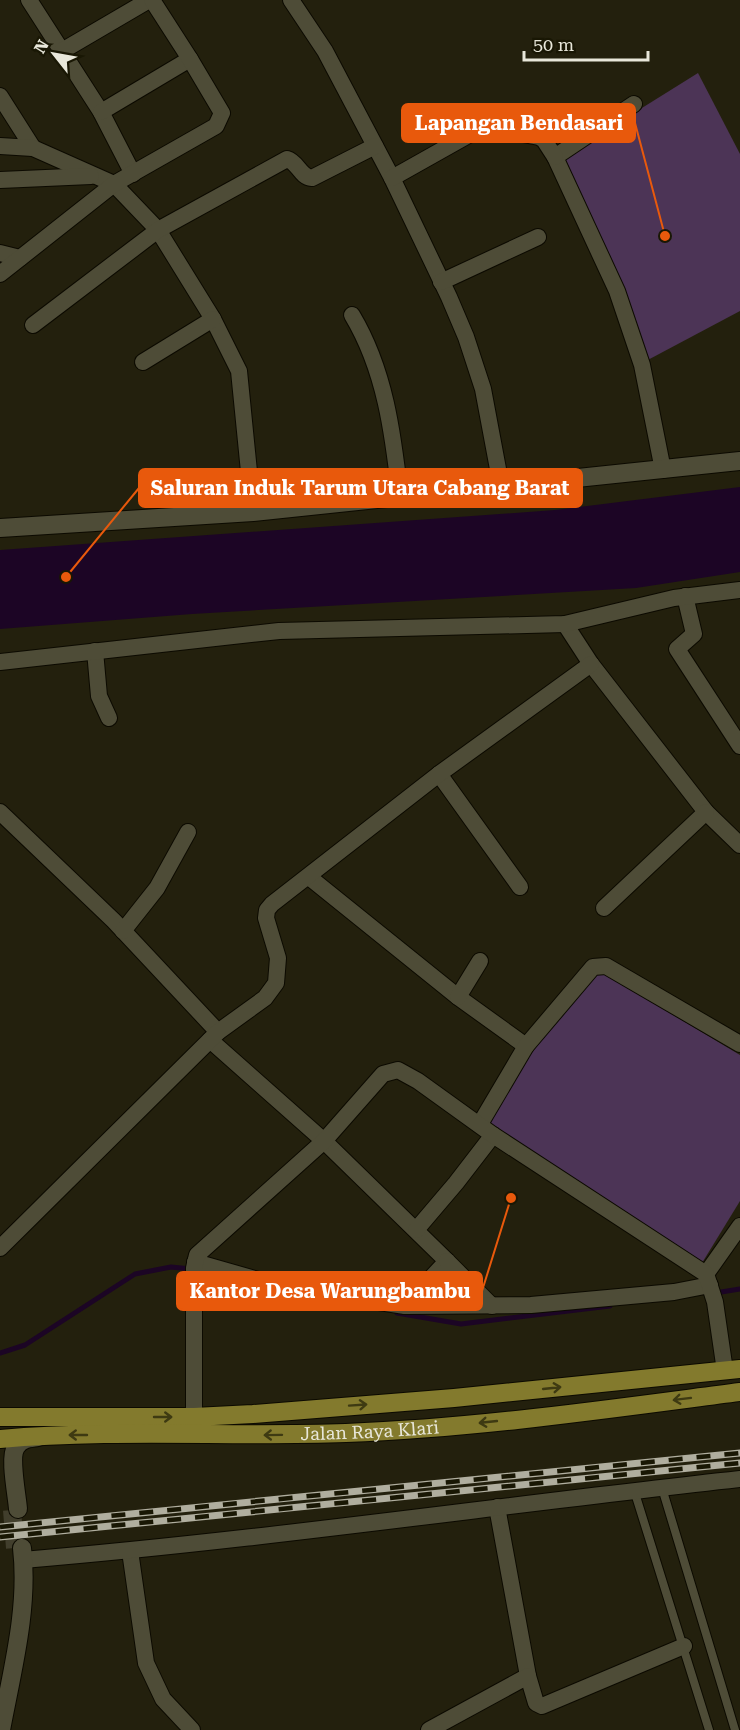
<svg xmlns="http://www.w3.org/2000/svg" width="740" height="1730" font-family="'Roboto Serif',serif">
	<style>
		.green { fill: #4c3456 }
		.water { fill: #1c0525 }
		.lines { fill: none; stroke-linecap: round; stroke-linejoin: round }
		.stream { stroke: #1c0525; stroke-width: 5 }
		.secondary-tunnel { stroke: #413e2c; stroke-width: 18; stroke-dasharray: 18 9; stroke-linecap: butt }
		.lane-casing { stroke: #0c0a00; stroke-width: 10 }
		.street-casing { stroke: #0c0a00; stroke-width: 18 }
		.secondary-casing { stroke: #0c0a00; stroke-width: 20 }
		.primary-casing { stroke: #0c0a00; stroke-width: 20 }
		.lane { stroke: #4e4c37; stroke-width: 8 }
		.street { stroke: #4e4c37; stroke-width: 16 }
		.secondary { stroke: #4e4c37; stroke-width: 18 }
		.primary { stroke: #837a2d; stroke-width: 18 }
		.rail-casing { stroke: #b0ae9f; stroke-width: 7 }
		.rail { stroke: #191704; stroke-width: 4.5; stroke-dasharray: 14; stroke-linecap: butt }
		.oneway { stroke: #3e3a12 }
		.labels { text-anchor: middle; stroke-width: 4.5; stroke-linejoin: round; paint-order: stroke }
		.street-label { font-size: 18px; fill: #e8e7da; stroke: #191704 }
		.leader { fill: none; stroke: #e8590c; stroke-width: 2 }
		.callout-dot { fill: #e8590c; stroke: #191704; stroke-width: 2 }
		.callout { fill: #e8590c; stroke: #e8590c; stroke-width: 2 }
		.callout-label { font-size: 20px; text-anchor: middle; font-weight: bold; fill: #fff }
	</style>
	<rect width="100%" height="100%" fill="#23200d"/>
	<!-- green -->
	<g class="green">
		<path d="M698,73L740,154V311L644,362L557,161Z"/>
		<path d="M593,967L740,1055V1201L702,1263L480,1124L526,1046Z"/>
	</g>
	<!-- water -->
	<path class="water" d="M740,487V572L636,588L192,614L0,629V550L555,510Z"/>
	<g class="lines">
		<!-- stream -->
		<g class="stream">
			<path d="M715,1293L740,1289"/>
			<path d="M397,1313L461,1324L610,1306"/>
			<path d="M0,1353L25,1345L135,1274L171,1267L191,1269"/>
		</g>
		<!-- secondary-tunnel -->
		<path class="secondary-tunnel" d="M12,1510L15,1548"/>
		<defs>
			<g id="lane">
				<path d="M662,1488L735,1730"/>
				<path d="M634,1490L709,1730"/>
			</g>
			<g id="street">
				<path d="M29,0L101,112L133,174"/>
				<path d="M291,0L325,51L392,178L449,297L466,337L483,389L501,485"/>
				<path d="M62,51L149,0"/>
				<path d="M0,96L33,148"/>
				<path d="M634,104L555,157L617,291L642,365L663,470"/>
				<path d="M101,112L190,59"/>
				<path d="M0,146L33,148L114,184L158,230L213,319L239,371L253,512"/>
				<path d="M392,178L481,128H492L539,137L544,140L555,157"/>
				<path d="M0,180L91,176"/>
				<path d="M0,253L20,258"/>
				<path d="M0,274L114,184L216,126L222,113L190,59L152,0"/>
				<path d="M441,282L538,237"/>
				<path d="M352,315C385,370 393,433 400,496"/>
				<path d="M33,325L158,230L287,159C298,162 300,177 312,178L375,146"/>
				<path d="M143,362L213,319"/>
				<path d="M685,596L694,634L677,649L740,746"/>
				<path d="M565,624L591,664L706,812L740,845"/>
				<path d="M95,651L99,696L109,718"/>
				<path d="M0,662L279,631L565,624L674,598L740,590"/>
				<path d="M439,774L520,887"/>
				<path d="M0,812L114,921L218,1032"/>
				<path d="M309,877L458,997L526,1046"/>
				<path d="M604,908L706,812"/>
				<path d="M123,931L157,888L188,832"/>
				<path d="M458,997L480,961"/>
				<path d="M210,1040L324,1141L447,1261L405,1306"/>
				<path d="M480,1124L526,1046L593,967L606,966L740,1044"/>
				<path d="M416,1230L456,1183L493,1135"/>
				<path d="M0,1248L218,1032L265,998L276,983L278,958L266,918L267,910L272,904L439,774L591,664"/>
				<path d="M447,1261L492,1306"/>
				<path d="M195,1262L283,1287L405,1306L531,1305L674,1292L710,1285"/>
				<path d="M706,1274L740,1226"/>
				<path d="M194,1417V1268L197,1255L324,1141L383,1074L398,1070L418,1081L493,1135L706,1274L715,1302L725,1371"/>
				<path d="M497,1507L528,1676"/>
				<path d="M130,1551L146,1663L163,1699L192,1730"/>
				<path d="M23,1560C263,1540 501,1505 740,1479"/>
				<path d="M429,1730L528,1676L536,1703L542,1706L684,1646"/>
			</g>
			<g id="secondary">
				<path d="M0,528L253,512L740,461"/>
				<path d="M18,1509C17,1495 9,1457 16,1447C21,1439 29,1438 38,1437"/>
				<path d="M1,1730C12,1671 29,1608 22,1548"/>
			</g>
			<g id="primary">
				<path d="M0,1417H194L253,1414L454,1398L740,1369"/>
				<path id="s1" d="M0,1439C115,1429 231,1437 346,1433C478,1428 609,1409 740,1392"/>
			</g>
		</defs>
		<!-- lane casing -->
		<use href="#lane" class="lane-casing"/>
		<!-- street casing -->
		<use href="#street" class="street-casing"/>
		<!-- secondary casing -->
		<use href="#secondary" class="secondary-casing"/>
		<!-- primary casing -->
		<use href="#primary" class="primary-casing"/>
		<!-- lane -->
		<use href="#lane" class="lane"/>
		<!-- street -->
		<use href="#street" class="street"/>
		<!-- secondary -->
		<use href="#secondary" class="secondary"/>
		<!-- primary -->
		<use href="#primary" class="primary"/>
		<defs>
			<g id="rail">
				<path d="M0,1527L740,1453"/>
				<path d="M0,1537L740,1463"/>
			</g>
		</defs>
		<!-- rail casing -->
		<use href="#rail" class="rail-casing"/>
		<!-- rail -->
		<use href="#rail" class="rail"/>
	</g>
	<!-- one-way arrows -->
	<defs><path id="oneway-shaft" d="M-6 0H5M1.5-3L5.5 0L1.5 3" fill="none" stroke-width="1.6" stroke-linecap="round" stroke-linejoin="round" transform="scale(1.5)"/></defs>
	<g class="oneway">
		<use href="#oneway-shaft" transform="translate(552 1388) rotate(-6)"/>
		<use href="#oneway-shaft" transform="translate(682 1399) rotate(173)"/>
		<use href="#oneway-shaft" transform="translate(358 1405) rotate(-4)"/>
		<use href="#oneway-shaft" transform="translate(163 1417)"/>
		<use href="#oneway-shaft" transform="translate(488 1422) rotate(174)"/>
		<use href="#oneway-shaft" transform="translate(78 1435) rotate(-180)"/>
		<use href="#oneway-shaft" transform="translate(273 1435) rotate(179)"/>
	</g>
	<g class="labels">
		<!-- street labels -->
		<g class="street-label">
			<text dy="6" stroke="none"><textPath href="#s1" startOffset="370">Jalan Raya Klari</textPath></text>
		</g>
	</g>
	<!-- callouts -->
	<path class="leader" d="M665 236L635 123M66 577L139 488M511 1198L482 1291"/>
	<g class="callout-dot">
		<circle cx="665" cy="236" r="6"/>
		<circle cx="66" cy="577" r="6"/>
		<circle cx="511" cy="1198" r="6"/>
	</g>
	<g class="callout">
		<rect x="402" y="104" width="233" height="38" rx="6"/>
		<rect x="139" y="469" width="443" height="38" rx="6"/>
		<rect x="177" y="1272" width="305" height="38" rx="6"/>
	</g>
	<g class="callout-label">
		<text x="519" y="130">Lapangan Bendasari</text>
		<text x="360" y="495">Saluran Induk Tarum Utara Cabang Barat</text>
		<text x="330" y="1298">Kantor Desa Warungbambu</text>
	</g>
	<!-- north arrow -->
	<g transform="translate(54 54) rotate(301)" stroke="#191704" stroke-width="4.5" paint-order="stroke">
	<path d="M0-4.5L10 22L0 15L-10 22Z" fill="#e8e7da"/>
	<text y="-9" font-size="16" font-weight="bold" text-anchor="middle" fill="#e8e7da">N</text>
	</g>
	<!-- scale -->
	<path d="M524 51v9h124v-9" fill="none" stroke="#e8e7da" stroke-width="3"/>
	<text x="533" y="51" font-size="18" fill="#e8e7da" stroke="#191704" stroke-width="4.5" paint-order="stroke">50 m</text>
</svg>
